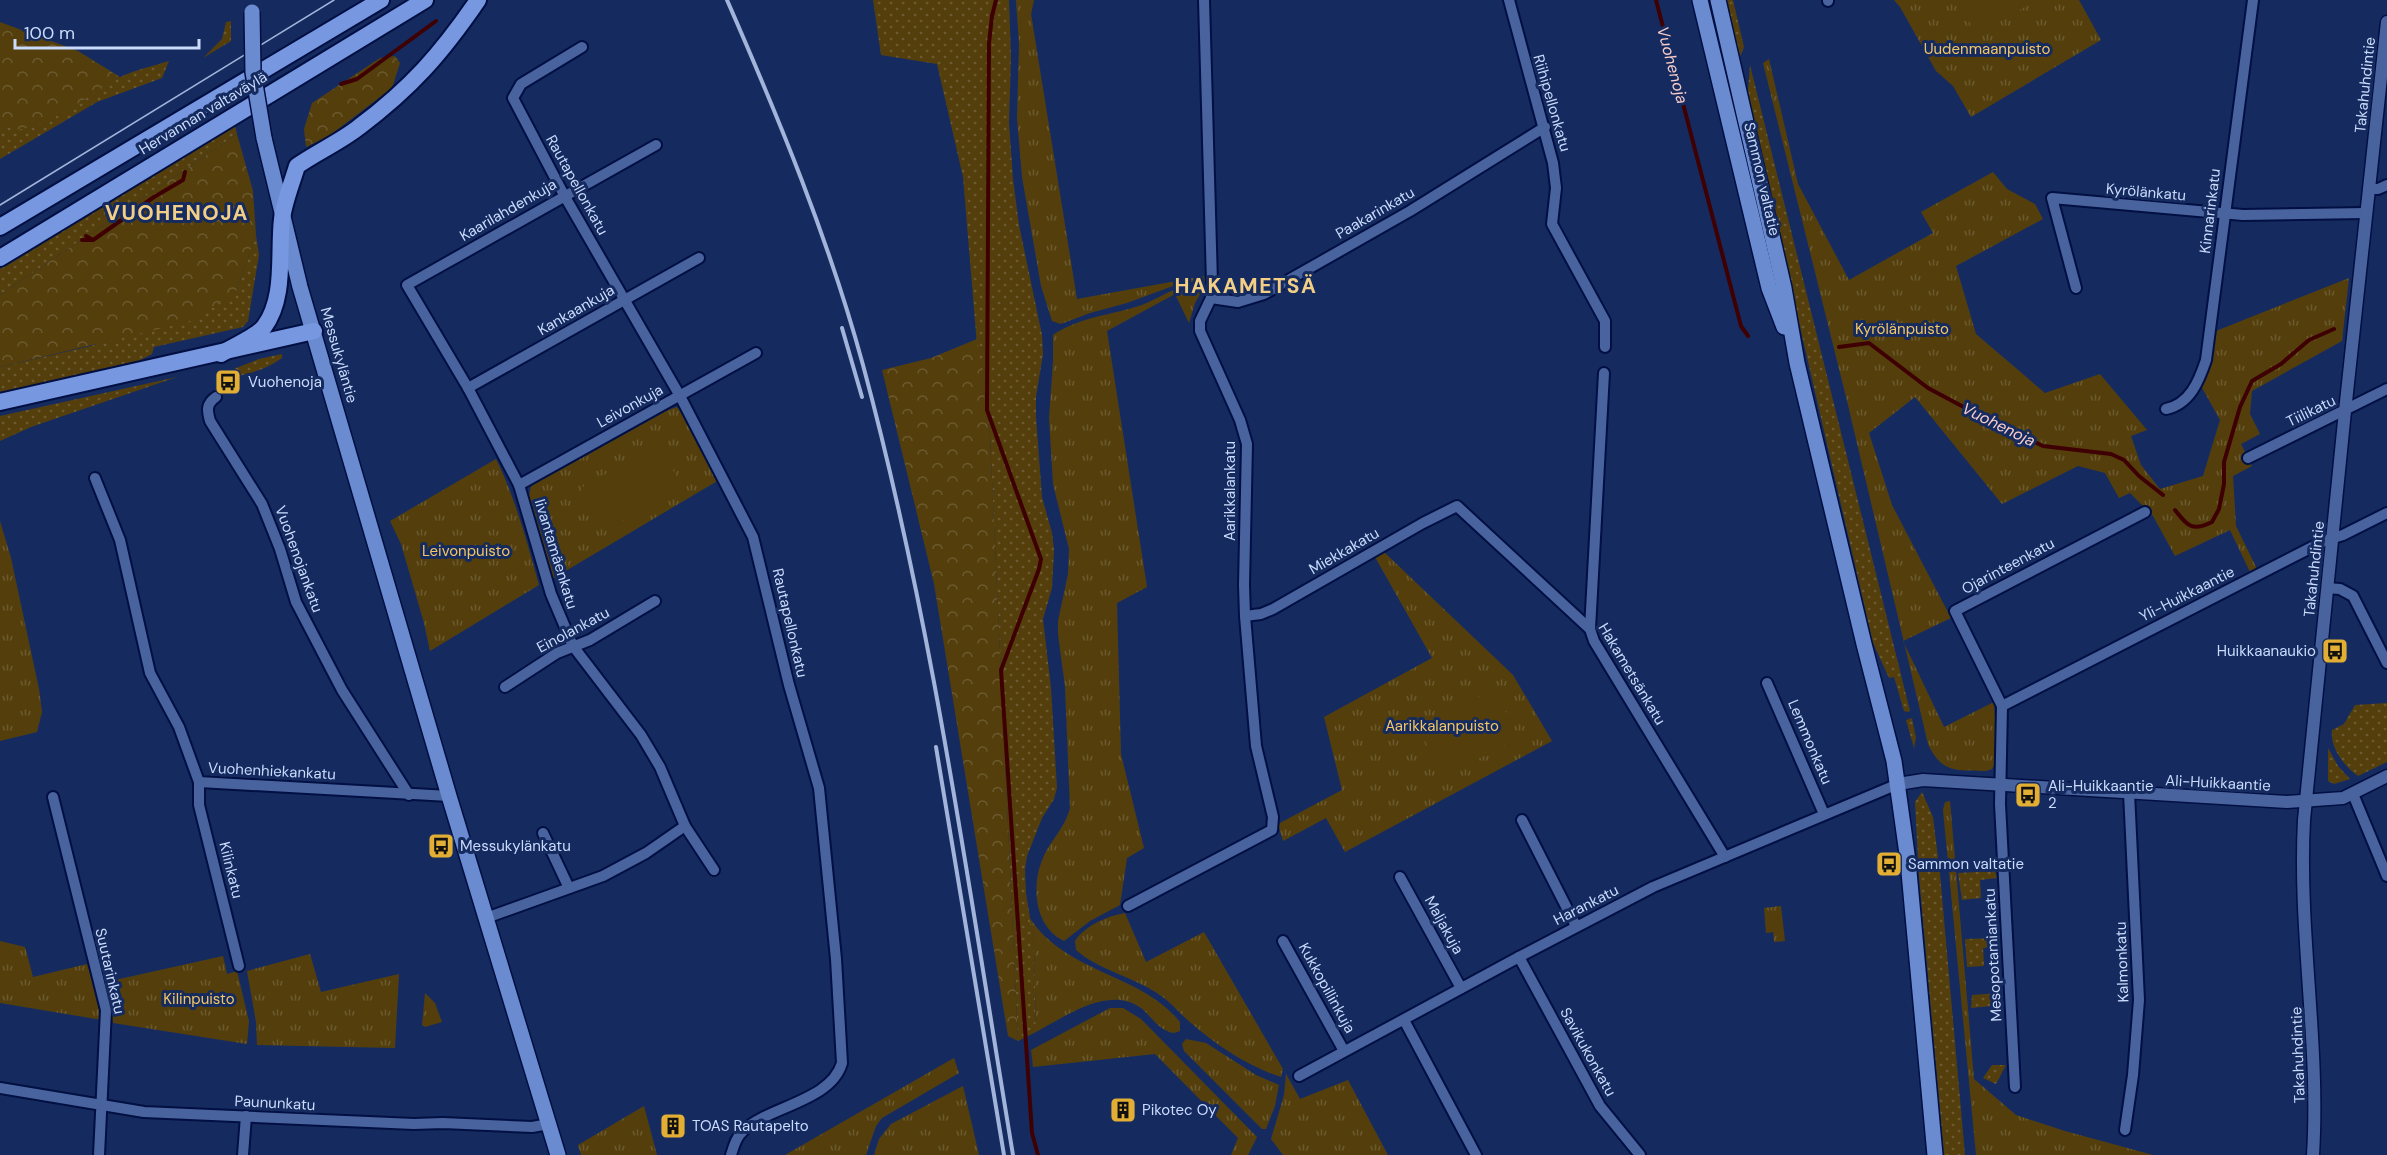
<svg xmlns="http://www.w3.org/2000/svg" width="2387" height="1155" font-family="'DM Sans',sans-serif">
	<style>
		.grass { fill: url(#grass-dots) }
		.forest { fill: url(#forest-crowns) }
		.park { fill: url(#park-tufts) }
		.pitch { fill: #543f0c }
		.lines { fill: none; stroke-linecap: round; stroke-linejoin: round }
		.stream { stroke: #3e0003; stroke-width: 4 }
		.minor-casing { stroke: #020f43; stroke-width: 14 }
		.tertiary-casing { stroke: #020f43; stroke-width: 15 }
		.primary-casing { stroke: #020f43; stroke-width: 18 }
		.trunk-casing { stroke: #020f43; stroke-width: 20 }
		.minor { stroke: #48639d; stroke-width: 10 }
		.tertiary { stroke: #48639d; stroke-width: 12 }
		.primary { stroke: #6b8bd0; stroke-width: 15 }
		.trunk { stroke: #7798e1; stroke-width: 16 }
		.tram { stroke: #a2b4da; stroke-width: 1.5 }
		.rail { stroke: #a2b4da; stroke-width: 4 }
		.primary-bridge-casing { stroke: #020f43; stroke-width: 18; stroke-linecap: butt }
		.primary-bridge { stroke: #6b8bd0; stroke-width: 15 }
		.labels { text-anchor: middle; stroke-width: 6; stroke-linejoin: round; paint-order: stroke }
		.park-label { font-size: 15px; fill: #f3c665; stroke: #152b60 }
		.street-label { font-size: 15px; fill: #cadbfc; stroke: #152b60 }
		.poi-label { font-size: 15px; fill: #cadbfc; stroke: #152b60; text-anchor: start }
		.water-label { font-size: 16px; font-style: italic; fill: #f9cdc9; stroke: #152b60 }
		.district-label { font-size: 21px; font-weight: bold; letter-spacing: 1.5px; fill: #f3cf86; stroke: #152b60 }
	</style>
	<defs>
		<pattern id="grass-dots" width="8" height="8" patternUnits="userSpaceOnUse" patternTransform="scale(1.5)"><rect width="8" height="8" fill="#543f0c"/><path d="M2 2h.1M6 6h.1" fill="none" stroke="#6b5a30" stroke-width="1.8" stroke-linecap="round"/></pattern>
		<pattern id="forest-crowns" width="20" height="18" patternUnits="userSpaceOnUse" patternTransform="scale(1.5)"><rect width="20" height="18" fill="#543f0c"/><path d="M2 6a3 3 0 1 1 6 0M12 15a3 3 0 1 1 6 0" fill="none" stroke="#6b5a30"/></pattern>
		<pattern id="park-tufts" width="24" height="20" patternUnits="userSpaceOnUse" patternTransform="scale(1.5)"><rect width="24" height="20" fill="#543f0c"/><path d="M3 7l-1-3M5 7V3M7 7l1-3M15 17l-1-3M17 17v-4M19 17l1-3" fill="none" stroke="#6b5a30"/></pattern>
	</defs>
	<rect width="100%" height="100%" fill="#152b60"/>
	<!-- grass -->
	<g class="grass">
		<path d="M873,0H1009L1011,57L1009,123L1013,179L1019,225L1042,335L1043,354L1036,397V417L1042,497L1052,533L1054,550L1052,588L1043,619L1051,688L1057,788L1054,799L1042,818L1027,856L1025,869L1026,893L1034,943L1036,1032L1018,1041L990,437L977,345L963,177L937,64L881,55Z"/>
		<path d="M1726,0H1733L1744,47L1739,59Z"/>
		<path d="M231,21V41L203,58L222,39L226,22Z"/>
		<path d="M169,61L162,78L97,102L0,159V123C37,141 88,93 120,77C135,70 153,66 169,61Z"/>
		<path d="M1750,65L1910,711L1908,712L1904,711L1894,677L1889,678L1873,643L1752,119L1748,91Z"/>
		<path d="M235,126L237,134L0,295V269Z"/>
		<path d="M256,235L259,255L248,321L243,327L154,347L152,354L133,364L0,393V367L91,346L236,292Z"/>
		<path d="M282,354V358C267,369 252,373 234,377L231,370L259,359Z"/>
		<path d="M177,377L31,427L0,441V416Z"/>
		<path d="M2387,703V762L2358,776C2344,766 2330,748 2332,730L2344,724L2355,705Z"/>
		<path d="M1912,718L1916,738L1914,748L1906,720Z"/>
		<path d="M2328,748L2338,766L2350,779L2334,784L2328,781Z"/>
		<path d="M1922,792L1933,817L1940,874L1965,1155H1944L1919,876L1915,802Z"/>
		<path d="M1995,871L1997,878L1980,880L1981,898L1962,900L1958,873Z"/>
		<path d="M1998,938L1999,947L1983,948L1984,966L1967,967L1965,939Z"/>
		<path d="M2001,993L2002,1005L1971,1008L1972,995Z"/>
		<path d="M1992,1065H2006L1996,1084L1983,1078Z"/>
	</g>
	<!-- forest -->
	<g class="forest">
		<path d="M0,22L78,51L120,77C97,91 48,126 22,129C14,130 7,127 0,123Z"/>
		<path d="M395,56L400,63L392,88L329,136L306,147L304,129L312,103L380,58Z"/>
		<path d="M237,134L253,191L256,235L236,292L188,322L0,367V295Z"/>
		<path d="M977,339L990,437L1018,1041L1008,1036L934,584L882,370L931,358Z"/>
	</g>
	<!-- park -->
	<g class="park">
		<path d="M1016,0H1034L1031,14L1077,299L1204,276L1205,281L1181,283L1127,303L1090,313L1061,324L1052,321L1041,286L1022,177L1017,118L1019,44Z"/>
		<path d="M1894,0H2079L2101,40L1971,117L1953,86L1936,71L1900,7Z"/>
		<path d="M1769,59L1798,184L1849,280L1933,233L1921,212L1993,172L2007,189L2035,204L2043,219L1956,266L1976,334L2045,393L2100,374L2147,430L2131,436L2141,465L2160,489L2203,476L2220,420L2200,384L2212,355L2216,331L2349,278L2342,341L2252,391L2250,414L2260,434L2241,444L2252,466L2233,476L2236,526L2257,569L2250,572L2230,530L2175,556L2153,516L2130,493L2119,498L2105,473L2078,466L2002,504L1915,397L1869,433L1892,505L1951,618L1903,641L1944,727L1994,702L1997,759L1992,769L1986,771C1957,770 1942,774 1928,744L1847,401L1763,63Z"/>
		<path d="M1185,287H1204L1195,303L1189,323L1175,294L1107,331L1147,587L1117,603L1121,754L1144,848L1127,858L1120,905L1090,921L1064,941C1034,927 1031,885 1043,858C1051,839 1064,830 1070,808L1065,687L1058,634V621L1068,574L1069,549L1053,484L1049,418L1053,362V335C1079,317 1112,315 1142,305C1156,300 1170,289 1185,287Z"/>
		<path d="M677,407L682,413L719,480L552,579L529,496L531,486L668,410Z"/>
		<path d="M496,459C516,500 527,542 539,585L430,651L424,623L401,544L390,521Z"/>
		<path d="M0,521L11,558L39,689L42,712L37,732L0,741Z"/>
		<path d="M1384,552L1513,675L1552,741L1345,852L1326,818L1283,841L1278,824L1342,790L1324,717L1432,658L1375,557Z"/>
		<path d="M1950,801L1974,1079L2016,1115L2065,1131L2153,1155H1976L1943,810L1945,802Z"/>
		<path d="M1781,906L1785,941L1774,942L1773,932L1766,933L1764,908Z"/>
		<path d="M1125,913L1146,962L1204,932L1283,1069L1281,1077C1249,1067 1216,1045 1191,1023C1179,1013 1170,1001 1157,993C1131,976 1099,970 1076,950L1075,941C1085,926 1107,916 1125,913Z"/>
		<path d="M1029,917C1066,974 1141,973 1180,1022V1031L1174,1033C1159,1031 1152,1017 1141,1008C1109,985 1066,1016 1036,1032L1034,943Z"/>
		<path d="M0,941L25,947L33,977L87,964L98,997L102,1020L0,1003Z"/>
		<path d="M310,954L321,992L399,974L395,1048L257,1045L256,1022L247,971Z"/>
		<path d="M223,956L227,974L237,971L249,1021L247,1044L113,1023L106,982Z"/>
		<path d="M425,993L435,1003L442,1022L425,1027L422,1025Z"/>
		<path d="M1110,1008H1123L1141,1019L1257,1137L1248,1155H1231L1238,1138L1155,1054L1033,1067L1031,1050Z"/>
		<path d="M1186,1039L1206,1043L1256,1075L1279,1085L1275,1106L1266,1129H1262L1184,1051L1182,1044Z"/>
		<path d="M954,1058L959,1073L882,1118L876,1126L866,1155H785Z"/>
		<path d="M1286,1074L1300,1099L1348,1080L1388,1155H1283L1271,1139L1284,1095Z"/>
		<path d="M963,1086L979,1155H874L879,1139L891,1124Z"/>
		<path d="M644,1106L657,1155H581L578,1145Z"/>
	</g>
	<!-- pitch -->
	<g class="pitch">
		<path d="M1957,0H2037L1976,34Z"/>
		<path d="M658,444L682,486L606,530L581,488Z"/>
		<path d="M1494,689L1519,738L1443,777L1418,727Z"/>
	</g>
	<g class="lines">
		<!-- stream -->
		<g class="stream">
			<path d="M996,0L992,16L989,43L987,410L1041,559L1039,569L1001,670L1032,1133L1038,1155"/>
			<path d="M1656,0L1741,326L1748,336"/>
			<path d="M341,84L357,79L436,21"/>
			<path d="M86,236L93,240L96,238L154,197L183,180L185,172"/>
			<path d="M82,240H92"/>
			<path d="M1839,347L1869,343L1928,388L1988,420L2043,446L2111,454L2124,460L2139,476L2163,495"/>
			<path d="M2175,510C2188,526 2192,532 2212,522L2219,509L2224,484V462L2240,407L2252,381L2281,364L2309,340L2334,329"/>
		</g>
		<defs>
			<g id="minor">
				<path d="M1509,0L1553,163L1556,188L1552,224L1605,321V347"/>
				<path d="M1828,0V1"/>
				<path d="M582,47L521,84L513,98L564,195L680,396L753,537L789,685L819,788L836,959L842,1063C831,1101 770,1106 744,1130C736,1137 734,1146 731,1155"/>
				<path d="M656,145L407,285L468,388L519,485L551,594L573,646L641,735L660,767L685,826L714,870"/>
				<path d="M2369,189H2378L2387,185"/>
				<path d="M2076,288L2052,198L2243,215L2366,213"/>
				<path d="M1211,298L1238,302L1264,294L1410,211L1545,127"/>
				<path d="M468,388L699,258"/>
				<path d="M216,397C206,404 207,410 210,421L262,504L280,549L296,602L342,690L409,795"/>
				<path d="M2166,409C2190,404 2199,381 2206,360L2253,0"/>
				<path d="M2248,458L2387,389"/>
				<path d="M95,478L120,540L150,673L179,727L199,782L449,796"/>
				<path d="M519,485L756,353"/>
				<path d="M2327,588L2340,589L2353,596L2387,663"/>
				<path d="M1245,616L1261,614L1273,609L1423,523L1457,506L1590,629L1594,641L1725,857"/>
				<path d="M1590,629L1604,373"/>
				<path d="M1767,683L1824,814"/>
				<path d="M505,687L557,653L590,640L655,601"/>
				<path d="M2002,706L2324,541L2343,535L2387,513"/>
				<path d="M199,782V805L239,966"/>
				<path d="M2353,794L2387,876"/>
				<path d="M53,797L106,1010L99,1155"/>
				<path d="M1522,820L1576,926"/>
				<path d="M543,833L569,888"/>
				<path d="M1400,877L1461,988"/>
				<path d="M1128,906L1272,830L1273,817L1256,746L1245,616L1244,585L1247,444L1240,420L1200,331V321L1211,298L1212,283L1204,0"/>
				<path d="M486,918L603,876L646,853L685,826"/>
				<path d="M1283,941L1344,1051"/>
				<path d="M1519,957L1600,1106L1640,1155"/>
				<path d="M1404,1020L1476,1155"/>
				<path d="M1299,1076L1519,957L1653,887L1898,784"/>
				<path d="M2015,1087L2000,804L2002,706L1955,611L2145,512"/>
				<path d="M0,1088L144,1112L414,1124L443,1123L532,1127L549,1124"/>
				<path d="M2125,1130L2133,1075L2139,1000L2129,793"/>
				<path d="M243,1155L246,1116"/>
			</g>
			<g id="tertiary">
				<path d="M1898,784L1923,780L2287,802L2343,798L2387,776"/>
				<path d="M2313,1155C2320,1043 2298,932 2304,820L2345,411L2387,22"/>
			</g>
			<g id="primary">
				<path d="M1700,0L1769,288L1784,327"/>
				<path d="M1718,0L1784,288L1797,363L1864,644L1894,761L1908,861L1935,1155"/>
				<path d="M264,138L300,287L449,796L558,1155"/>
			</g>
			<g id="trunk">
				<path d="M0,227L381,0"/>
				<path d="M0,258L425,0"/>
				<path d="M221,354C232,347 257,336 264,327C286,298 278,253 282,219C284,202 292,183 297,166C317,152 340,142 359,127C411,88 441,54 478,0"/>
				<path d="M0,402L314,331"/>
			</g>
		</defs>
		<!-- minor casing -->
		<use href="#minor" class="minor-casing"/>
		<!-- tertiary casing -->
		<use href="#tertiary" class="tertiary-casing"/>
		<!-- primary casing -->
		<use href="#primary" class="primary-casing"/>
		<!-- trunk casing -->
		<use href="#trunk" class="trunk-casing"/>
		<!-- minor -->
		<use href="#minor" class="minor"/>
		<!-- tertiary -->
		<use href="#tertiary" class="tertiary"/>
		<!-- primary -->
		<use href="#primary" class="primary"/>
		<!-- trunk -->
		<use href="#trunk" class="trunk"/>
		<!-- tram -->
		<path class="tram" d="M0,205L334,0"/>
		<!-- rail -->
		<g class="rail">
			<path d="M727,0C779,119 829,240 863,365C933,624 969,891 1013,1155"/>
			<path d="M842,328L862,397"/>
			<path d="M936,747L1004,1155"/>
		</g>
		<defs>
			<path id="primary-bridge" d="M252,12L253,72L264,138"/>
		</defs>
		<!-- primary-bridge casing -->
		<use href="#primary-bridge" class="primary-bridge-casing"/>
		<!-- primary-bridge -->
		<use href="#primary-bridge" class="primary-bridge"/>
	</g>
	<!-- icons -->
	<defs>
		<symbol id="bus-square" viewBox="-11 -11 22 22"><rect x="-9" y="-9" width="18" height="18" rx="4" fill="#e2af34" stroke="#152b60"/><path d="M-5-6H5V4H4V6H2V4H-2V6H-4V4H-5ZM-3.5-4V0h7V-4ZM-3.5 1.2v1.5H-2V1.2ZM2 1.2v1.5H3.5V1.2Z" fill="#111"/></symbol>
		<symbol id="building-square" viewBox="-11 -11 22 22"><rect x="-9" y="-9" width="18" height="18" rx="4" fill="#e2af34" stroke="#152b60"/><path d="M-4-6H4V6H1V3H-1V6H-4ZM-2.5-4.3h1.7v1.8h-1.7ZM.8-4.3h1.7v1.8H.8ZM-2.5-1h1.7V.8h-1.7ZM.8-1h1.7V.8H.8Z" fill="#111"/></symbol>
	</defs>
	<g fill-rule="evenodd">
		<use href="#bus-square" x="213" y="367" width="30" height="30"/>
		<use href="#bus-square" x="2320" y="636" width="30" height="30"/>
		<use href="#bus-square" x="2013" y="780" width="30" height="30"/>
		<use href="#bus-square" x="426" y="831" width="30" height="30"/>
		<use href="#bus-square" x="1874" y="849" width="30" height="30"/>
		<use href="#building-square" x="1108" y="1095" width="30" height="30"/>
		<use href="#building-square" x="658" y="1111" width="30" height="30"/>
	</g>
	<g class="labels">
		<!-- park labels -->
		<g class="park-label">
			<text x="1987" y="54">Uudenmaanpuisto</text>
			<text x="1902" y="334">Kyrölänpuisto</text>
			<text x="466" y="556">Leivonpuisto</text>
			<text x="1442" y="731">Aarikkalanpuisto</text>
			<text x="199" y="1004">Kilinpuisto</text>
		</g>
		<!-- street labels -->
		<g class="street-label">
			<text transform="translate(2365 85) rotate(-84)" y="5">Takahuhdintie</text>
			<text transform="translate(1552 103) rotate(74)" y="5">Riihipellonkatu</text>
			<text transform="translate(203 113) rotate(-31)" y="5">Hervannan valtaväylä</text>
			<text transform="translate(1762 179) rotate(77)" y="5">Sammon valtatie</text>
			<text transform="translate(577 185) rotate(61)" y="5">Rautapellonkatu</text>
			<text transform="translate(2146 192) rotate(5)" y="5">Kyrölänkatu</text>
			<text transform="translate(508 210) rotate(-30)" y="5">Kaarilahdenkuja</text>
			<text transform="translate(2210 211) rotate(-83)" y="5">Kinnarinkatu</text>
			<text transform="translate(1375 213) rotate(-30)" y="5">Paakarinkatu</text>
			<text transform="translate(576 310) rotate(-30)" y="5">Kankaankuja</text>
			<text transform="translate(339 355) rotate(74)" y="5">Messukyläntie</text>
			<text transform="translate(630 406) rotate(-29)" y="5">Leivonkuja</text>
			<text transform="translate(2311 411) rotate(-26)" y="5">Tiilikatu</text>
			<text transform="translate(1230 491) rotate(-90)" y="5">Aarikkalankatu</text>
			<text transform="translate(1344 551) rotate(-30)" y="5">Miekkakatu</text>
			<text transform="translate(556 554) rotate(73)" y="5">Iivantamäenkatu</text>
			<text transform="translate(299 559) rotate(70)" y="5">Vuohenojankatu</text>
			<text transform="translate(2008 566) rotate(-28)" y="5">Ojarinteenkatu</text>
			<text transform="translate(2314 569) rotate(-84)" y="5">Takahuhdintie</text>
			<text transform="translate(2187 594) rotate(-27)" y="5">Yli-Huikkaantie</text>
			<text transform="translate(790 623) rotate(77)" y="5">Rautapellonkatu</text>
			<text transform="translate(573 630) rotate(-28)" y="5">Einolankatu</text>
			<text transform="translate(1632 674) rotate(59)" y="5">Hakametsänkatu</text>
			<text transform="translate(1810 742) rotate(67)" y="5">Lemmonkatu</text>
			<text transform="translate(272 771) rotate(3)" y="5">Vuohenhiekankatu</text>
			<text transform="translate(2218 783) rotate(3)" y="5">Ali-Huikkaantie</text>
			<text transform="translate(231 870) rotate(76)" y="5">Kilinkatu</text>
			<text transform="translate(1586 905) rotate(-27)" y="5">Harankatu</text>
			<text transform="translate(1444 925) rotate(61)" y="5">Maljakuja</text>
			<text transform="translate(1993 955) rotate(-93)" y="5">Mesopotamiankatu</text>
			<text transform="translate(2122 962) rotate(-92)" y="5">Kalmonkatu</text>
			<text transform="translate(110 971) rotate(77)" y="5">Suutarinkatu</text>
			<text transform="translate(1327 988) rotate(61)" y="5">Kukkopillinkuja</text>
			<text transform="translate(1588 1052) rotate(61)" y="5">Savikukonkatu</text>
			<text transform="translate(2298 1055) rotate(-92)" y="5">Takahuhdintie</text>
			<text transform="translate(275 1103) rotate(3)" y="5">Paununkatu</text>
		</g>
		<!-- poi labels -->
		<g class="poi-label">
			<text x="248" y="387">Vuohenoja</text>
			<text x="2316" y="656" text-anchor="end">Huikkaanaukio</text>
			<text x="2048" y="791">Ali-Huikkaantie<tspan x="2048" dy="17">2</tspan></text>
			<text x="460" y="851">Messukylänkatu</text>
			<text x="1908" y="869">Sammon valtatie</text>
			<text x="1142" y="1115">Pikotec Oy</text>
			<text x="692" y="1131">TOAS Rautapelto</text>
		</g>
		<!-- water labels -->
		<g class="water-label">
			<text transform="translate(1673 65) rotate(75)" y="6">Vuohenoja</text>
			<text transform="translate(1999 424) rotate(26)" y="6">Vuohenoja</text>
		</g>
		<!-- district labels -->
		<g class="district-label">
			<text x="177" y="220">VUOHENOJA</text>
			<text x="1246" y="293">HAKAMETSÄ</text>
		</g>
	</g>
	<!-- scale -->
	<path d="M15 39v9h184v-9" fill="none" stroke="#cadbfc" stroke-width="3"/>
	<text x="24" y="39" font-size="18" fill="#cadbfc" stroke="#152b60" stroke-width="4.5" paint-order="stroke">100 m</text>
</svg>
